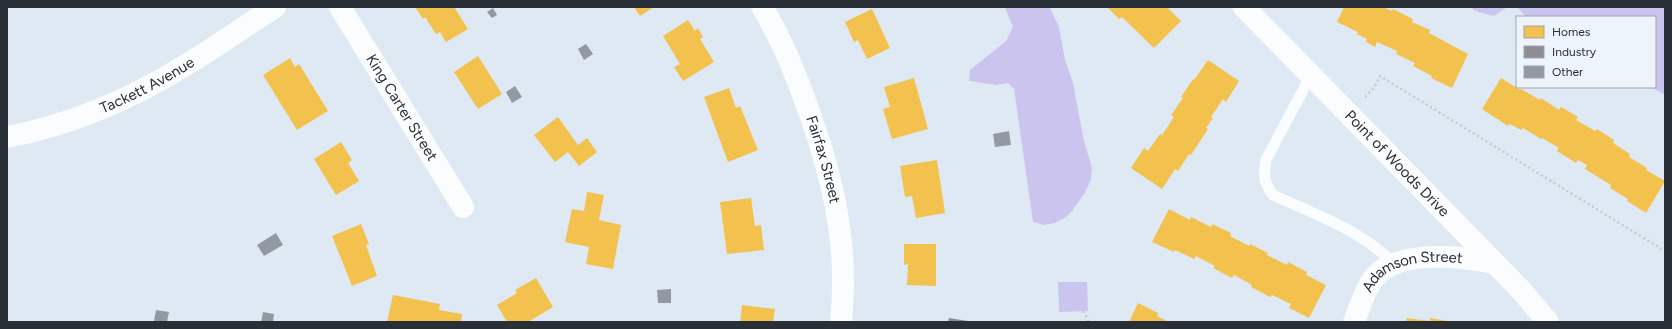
<svg xmlns="http://www.w3.org/2000/svg" width="1672" height="329" font-family="Figtree,sans-serif">
	<style>
		.green { fill: #cbc4ef }
		.homes { fill: #f2c14e }
		.industry { fill: #8d8d92 }
		.building { fill: #9399a2 }
		.lines { fill: none; stroke-linecap: round; stroke-linejoin: round }
		.path { stroke: #c6cacd; stroke-width: 2.5; stroke-dasharray: 2 3; stroke-linecap: butt }
		.lane { stroke: #fafcfd; stroke-width: 11 }
		.street { stroke: #fafcfd; stroke-width: 22 }
		.labels { text-anchor: middle; stroke-width: 4; stroke-linejoin: round; paint-order: stroke }
		.street-label { font-size: 15px; fill: #292f36; stroke: #edf4fc }
	</style>
	<rect width="100%" height="100%" fill="#dfe9f4"/>
	<!-- green -->
	<g class="green">
		<path d="M1005,7L1050,8L1059,27L1065,60L1073,83L1084,141L1092,168L1091,180L1084,194L1072,211L1066,217L1055,223L1044,225L1033,222L1014,89L1008,83L996,85L969,81L970,70L1006,41L1013,27Z"/>
		<path d="M1471,7H1507L1494,16L1475,11Z"/>
		<path d="M1517,7H1665V95L1651,87H1655V17H1526Z"/>
		<path d="M1058,282H1087L1088,311L1059,312Z"/>
	</g>
	<!-- homes -->
	<g class="homes">
		<path d="M415,7H454L468,29L446,42L440,32L436,34L425,17L423,19Z"/>
		<path d="M634,7H654L640,16Z"/>
		<path d="M1107,7H1167L1181,21L1154,48L1122,17L1119,19Z"/>
		<path d="M1344,7H1383L1392,11L1393,9L1413,19L1412,22L1430,30L1429,33L1468,54L1452,88L1431,78L1432,76L1413,66L1415,63L1396,54L1397,51L1377,42L1375,47L1366,42L1367,39L1357,34L1358,32L1337,22Z"/>
		<path d="M872,9L890,48L867,59L858,40L854,42L845,22Z"/>
		<path d="M688,20L695,31L698,28L703,37L700,39L714,62L683,81L674,67L680,64L663,36Z"/>
		<path d="M478,56L502,94L478,109L454,72Z"/>
		<path d="M290,58L295,67L299,64L328,111L297,130L263,75Z"/>
		<path d="M1208,60L1239,81L1226,102L1223,99L1211,117L1213,118L1206,128L1208,129L1191,155L1189,154L1178,171L1175,169L1162,189L1131,168L1144,148L1148,151L1160,134L1162,135L1174,117L1171,115L1183,98L1181,97L1193,79L1194,80Z"/>
		<path d="M914,78L928,129L892,139L883,109L890,107L884,87Z"/>
		<path d="M1501,78L1520,90L1521,89L1540,100L1541,98L1559,110L1561,107L1578,117L1576,120L1595,131L1597,129L1614,140L1613,143L1630,154L1629,157L1647,168L1646,170L1665,181L1646,213L1627,201L1628,199L1610,188L1611,185L1585,169L1587,165L1578,160L1576,163L1557,151L1559,148L1542,138L1541,139L1523,128L1521,130L1510,124L1508,126L1482,109Z"/>
		<path d="M729,88L736,108L740,106L758,150L728,162L704,97Z"/>
		<path d="M558,117L578,145L587,138L597,152L579,166L568,152L555,162L534,135Z"/>
		<path d="M341,142L352,160L348,163L359,181L336,195L314,159Z"/>
		<path d="M937,160L945,213L916,218L912,196L905,197L900,166Z"/>
		<path d="M587,192L604,195L599,220L621,225L613,269L586,264L589,247L565,242L572,209L584,211Z"/>
		<path d="M751,198L755,226L761,225L764,250L727,254L720,202Z"/>
		<path d="M1169,209L1190,220L1191,217L1211,227L1212,224L1231,233L1230,236L1249,246L1250,244L1268,253L1267,255L1287,265L1288,262L1307,272L1306,275L1326,285L1309,318L1289,308L1291,304L1272,295L1270,297L1251,287L1252,285L1234,275L1232,278L1213,268L1215,266L1196,256L1194,259L1175,250L1174,252L1152,242Z"/>
		<path d="M361,224L369,244L366,245L377,276L352,286L332,236Z"/>
		<path d="M904,244H936V286L907,285L908,264L904,265Z"/>
		<path d="M536,278L553,307L528,322H507L497,305L517,293L515,290Z"/>
		<path d="M393,295L440,304L439,310L462,314L461,322H387Z"/>
		<path d="M1138,303L1158,313L1157,316L1169,322H1129Z"/>
		<path d="M742,305L775,309L773,322H740Z"/>
		<path d="M1407,318L1430,321V318L1454,322H1406Z"/>
	</g>
	<!-- industry -->
	<path class="industry" d="M949,318L968,321V322H948Z"/>
	<!-- building -->
	<g class="building">
		<path d="M493,8L497,15L492,18L487,12Z"/>
		<path d="M586,44L593,54L584,60L578,49Z"/>
		<path d="M515,86L522,97L512,103L506,92Z"/>
		<path d="M1009,131L1011,145L995,147L993,134Z"/>
		<path d="M276,233L283,245L264,256L257,245Z"/>
		<path d="M671,289V303H658L657,290Z"/>
		<path d="M156,310L169,312L167,322L154,321Z"/>
		<path d="M263,312L274,314L273,322H261Z"/>
	</g>
	<g class="lines">
		<!-- path -->
		<g class="path">
			<path d="M1365,97L1374,88L1380,76L1665,251"/>
			<path d="M1083,311L1089,322"/>
		</g>
		<!-- lane -->
		<path class="lane" d="M1311,75L1266,160C1263,175 1264,183 1273,195C1314,214 1363,231 1394,264"/>
		<!-- street -->
		<g class="street">
			<path id="s1" d="M340,7L463,207"/>
			<path id="s2" d="M762,7C779,34 792,65 803,95C826,156 844,220 843,285C843,298 842,310 841,322"/>
			<path id="s3" d="M1244,7L1521,290L1548,322"/>
			<path id="s4" d="M7,137C71,125 131,99 186,65C216,47 245,26 275,7"/>
			<path id="s5" d="M1354,322C1360,306 1367,282 1381,271C1410,250 1461,257 1494,263"/>
		</g>
	</g>
	<g class="labels">
		<!-- street labels -->
		<g class="street-label">
			<text dy="5" stroke="none"><textPath href="#s4" startOffset="150">Tackett Avenue</textPath></text>
			<text dy="5" stroke="none"><textPath href="#s1" startOffset="118">King Carter Street</textPath></text>
			<text dy="5" stroke="none"><textPath href="#s2" startOffset="165">Fairfax Street</textPath></text>
			<text dy="5" stroke="none"><textPath href="#s3" startOffset="219">Point of Woods Drive</textPath></text>
			<text dy="5" stroke="none"><textPath href="#s5" startOffset="88">Adamson Street</textPath></text>
		</g>
	</g>
	<!-- border -->
	<rect width="1672" height="329" fill="none" stroke="#292f36" stroke-width="16"/>
	<!-- legend -->
	<rect x="1516" y="16" width="140" height="72" fill="#edf4fc" stroke="#9fa5ad"/>
	<rect x="1524" y="26" width="20" height="12" fill="#f2c14e" stroke="#9fa5ad"/>
	<text x="1552" y="36" font-size="12" fill="#292f36">Homes</text>
	<rect x="1524" y="46" width="20" height="12" fill="#8d8d92" stroke="#9fa5ad"/>
	<text x="1552" y="56" font-size="12" fill="#292f36">Industry</text>
	<rect x="1524" y="66" width="20" height="12" fill="#9399a2" stroke="#9fa5ad"/>
	<text x="1552" y="76" font-size="12" fill="#292f36">Other</text>
</svg>
